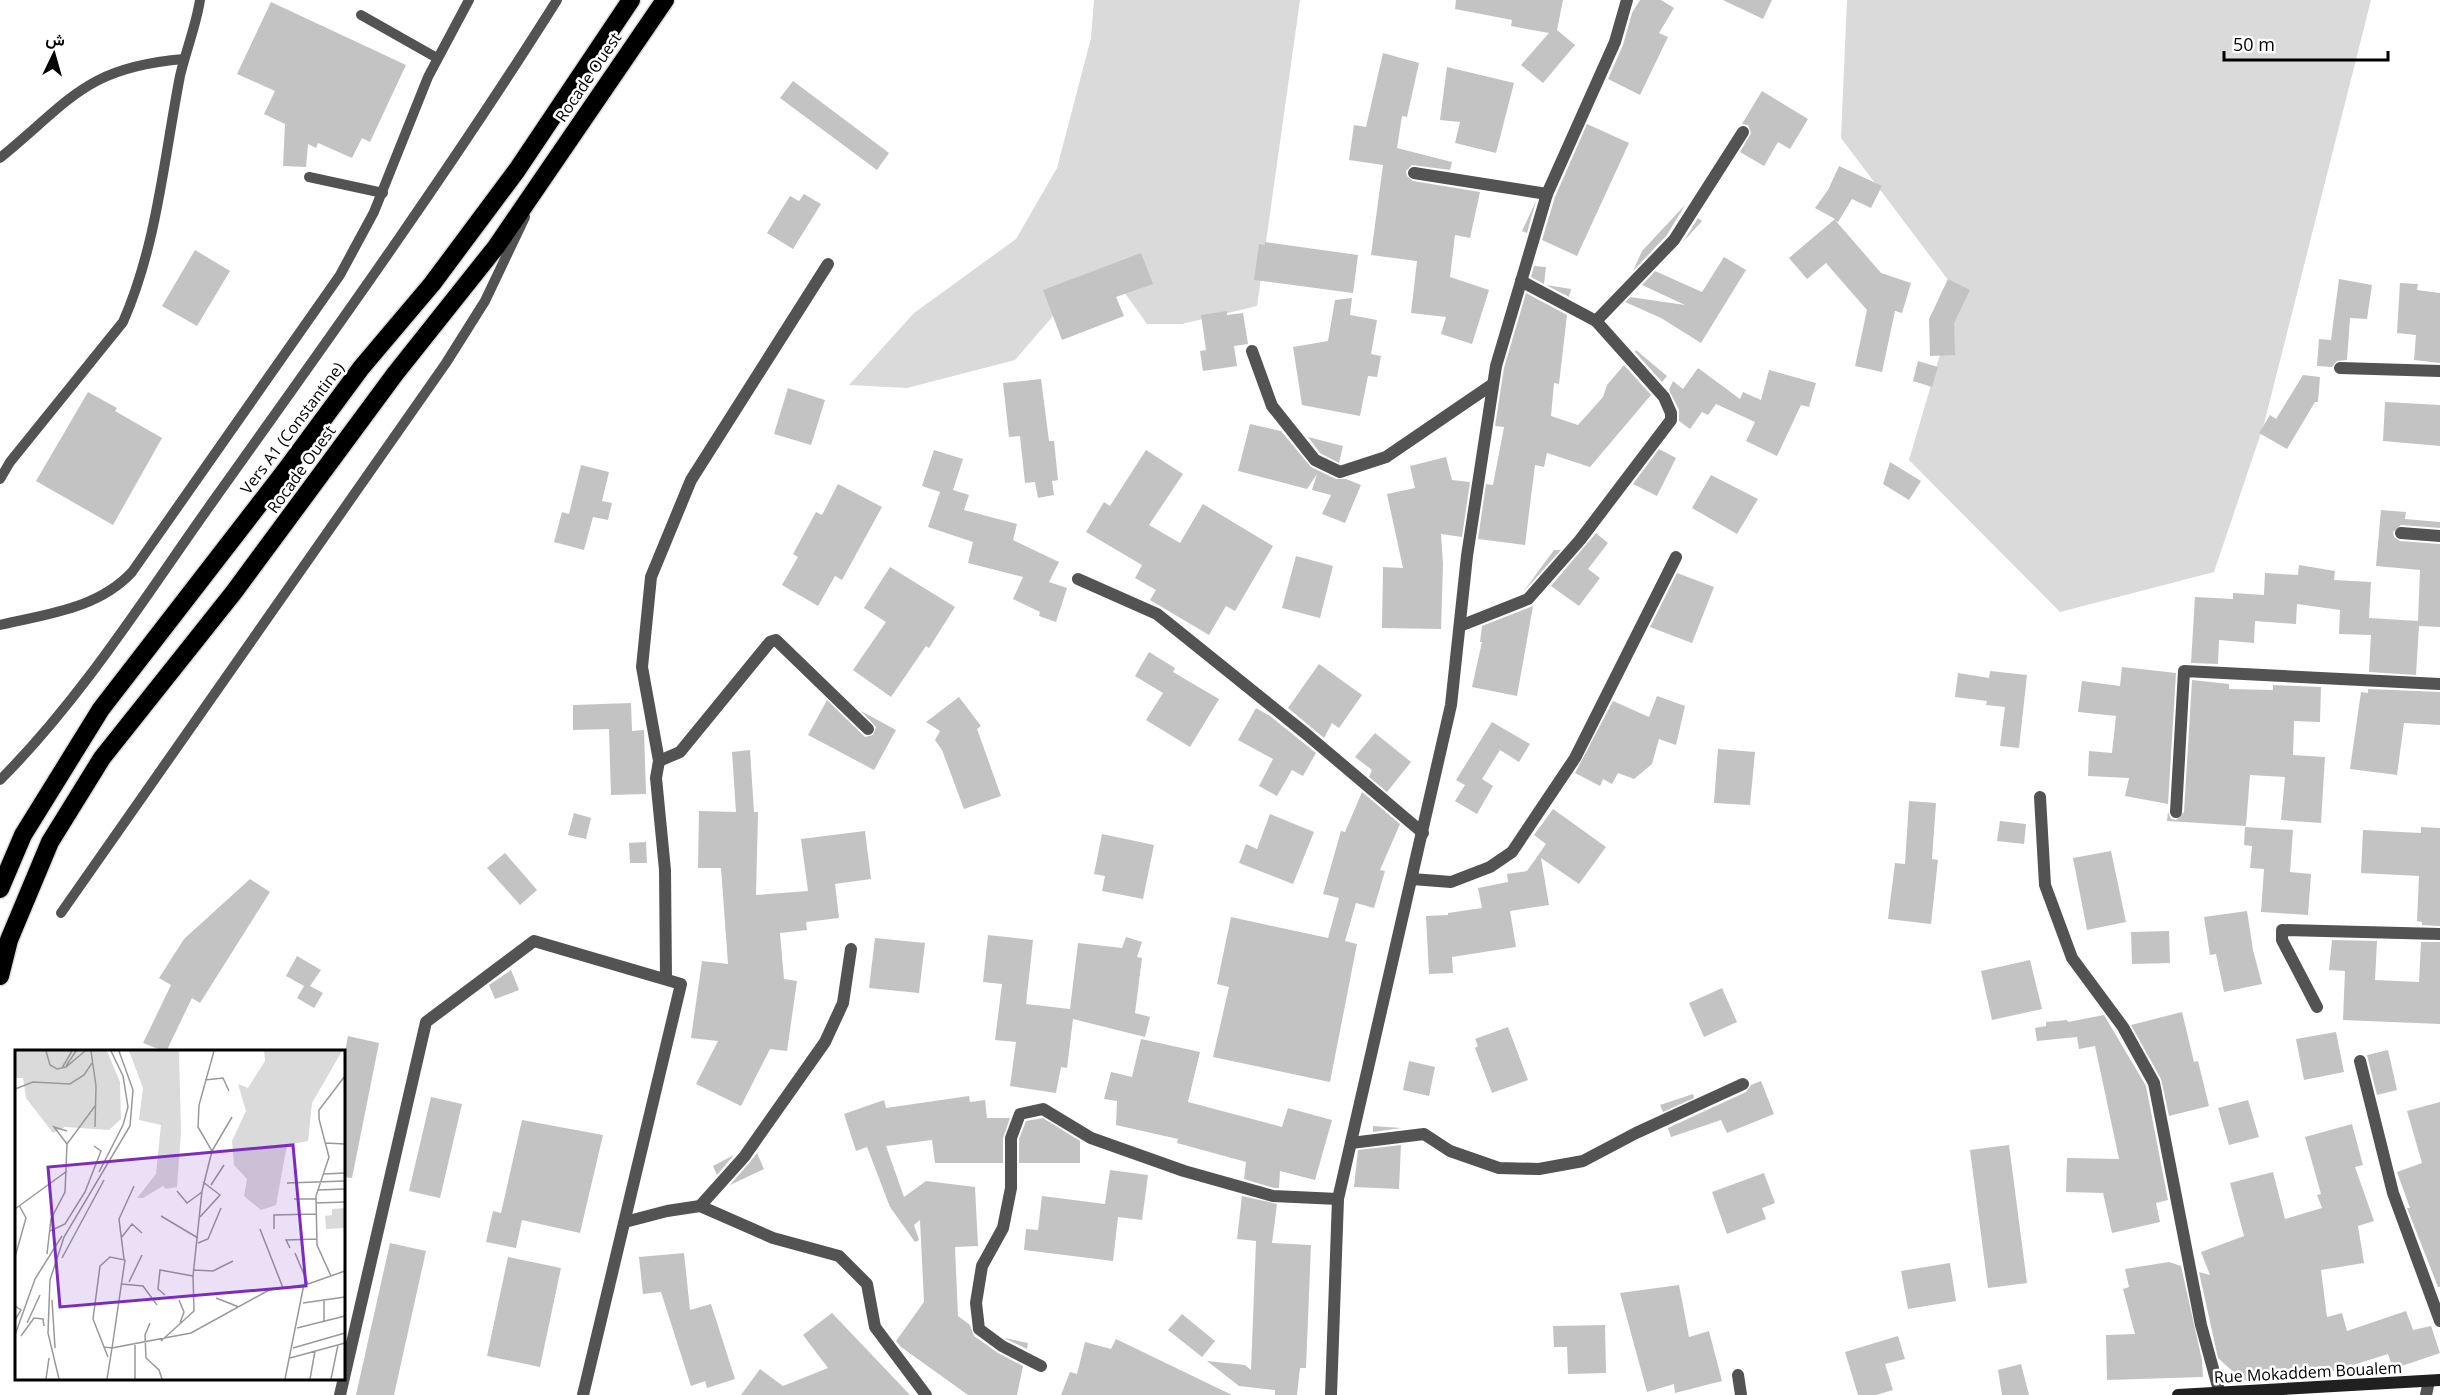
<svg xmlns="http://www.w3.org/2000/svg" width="2440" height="1395" font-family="'Open Sans',Vazirmatn,sans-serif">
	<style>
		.green { fill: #dadada }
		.building { fill: #c3c3c3 }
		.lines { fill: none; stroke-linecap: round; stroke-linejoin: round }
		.highway-casing { stroke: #dbdbdb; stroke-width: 21 }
		.lane { stroke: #535353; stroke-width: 10 }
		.street { stroke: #535353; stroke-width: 12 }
		.secondary { stroke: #202020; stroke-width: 12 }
		.highway { stroke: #000; stroke-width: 18 }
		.labels { text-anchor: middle; stroke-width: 5; stroke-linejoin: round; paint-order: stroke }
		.street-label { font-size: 16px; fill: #000; stroke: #fff }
		.inset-road { fill: none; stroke: #999; stroke-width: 1.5 }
		.view { fill: #7b2cbf; fill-opacity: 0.15; stroke: #7b2cbf; stroke-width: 3 }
		.inset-edge { fill: none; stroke: #000; stroke-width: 3 }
	</style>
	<rect width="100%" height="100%" fill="#fff"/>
	<!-- green -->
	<g class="green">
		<path d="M1094,0H1300L1257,306L1182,324H1147L1122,289L1060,308L1015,360L907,388L849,385L914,313L1016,239L1057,168L1091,38Z"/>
		<path d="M1847,0H2371L2264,424L2214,572L2060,612L1909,460L1958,293L1841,138Z"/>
	</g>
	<!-- building -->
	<g class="building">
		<path d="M1456,0H1563L1557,30L1575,45L1543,83L1521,65L1549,33L1511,26L1512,20L1455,9Z"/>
		<path d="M1640,0H1661L1674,8L1659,33L1668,37L1640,95L1608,79L1623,45L1632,13Z"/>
		<path d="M1723,0H1772L1763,19Z"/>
		<path d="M271,2L406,65L370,142L362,138L352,158L318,143L316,148L308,144L306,167L283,166L285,124L264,114L275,91L237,74Z"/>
		<path d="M1383,53L1419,63L1407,117L1402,116L1397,148L1452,162L1450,170L1412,165L1406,171L1407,176L1413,181L1480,192L1470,238L1455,235L1450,277L1489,290L1472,344L1441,334L1446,317L1411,313L1417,261L1371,255L1383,165L1349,160L1354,125L1366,127Z"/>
		<path d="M1447,67L1514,83L1496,153L1455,143L1460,122L1440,120Z"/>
		<path d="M793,81L889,153L877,170L780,98Z"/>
		<path d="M1762,91L1808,119L1790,149L1778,142L1764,166L1740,152L1751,133L1748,125L1742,124Z"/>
		<path d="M1587,124L1629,143L1577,256L1542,240L1555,197Z"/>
		<path d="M1839,166L1882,186L1871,208L1852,199L1838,222L1835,220L1881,273L1911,283L1902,313L1895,311L1882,372L1855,366L1867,310L1826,263L1807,279L1789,258L1835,219L1815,208L1828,190Z"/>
		<path d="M804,194L821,204L793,249L767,233L790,196L799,201Z"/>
		<path d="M1536,201L1527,233L1522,231Z"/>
		<path d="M1685,205L1667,235L1633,271L1642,251Z"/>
		<path d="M1698,218L1702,221L1683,242Z"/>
		<path d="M1265,242L1358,255L1353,293L1254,280L1259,244L1265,245Z"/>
		<path d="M195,250L230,271L197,326L162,306Z"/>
		<path d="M1141,253L1153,284L1116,297L1124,316L1062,340L1043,290Z"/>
		<path d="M1724,257L1746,270L1701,343L1661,318L1625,302L1630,297L1685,305L1642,285L1655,271L1702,292Z"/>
		<path d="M1534,266L1546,267L1544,284L1531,277Z"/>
		<path d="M1948,279L1970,290L1954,323L1955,355L1930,356L1929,319Z"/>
		<path d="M2339,279L2372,285L2367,319L2350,318L2347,360L2337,361L2332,367L2317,366L2319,339L2331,340Z"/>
		<path d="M2400,283L2418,284L2417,290L2440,293V363L2414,360L2416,335L2397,333Z"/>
		<path d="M1546,285L1571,289L1569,297Z"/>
		<path d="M1526,293L1567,315L1559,384L1554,383L1551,416L1578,425L1603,397L1607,385L1624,365L1651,395L1590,467L1547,453L1544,467L1535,465L1525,545L1478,539L1486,484L1493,485L1504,427L1495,426L1504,368Z"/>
		<path d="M1352,298L1350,315L1377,320L1371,354L1381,356L1377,377L1368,376L1360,416L1302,405L1293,347L1328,341L1335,300Z"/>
		<path d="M1227,311V315L1243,313L1248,344L1234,346L1237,366L1203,371L1200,351L1206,350L1201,315Z"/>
		<path d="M1636,350L1667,376L1662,382L1635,352Z"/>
		<path d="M1918,361L1938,367L1932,387L1913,381Z"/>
		<path d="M1698,368L1740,399L1743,392L1761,400L1769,370L1816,383L1809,407L1801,405L1777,456L1746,441L1755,422L1716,404L1708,415L1702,412L1690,429L1679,421V410L1669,390L1673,381L1683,389Z"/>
		<path d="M2303,375L2320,377L2318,402H2315L2287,449L2259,433L2270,415L2276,419Z"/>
		<path d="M1041,379L1049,441H1054L1058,480L1052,481L1054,495L1038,498L1035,482L1025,483L1020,436L1009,437L1003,383Z"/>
		<path d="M788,388L825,400L811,445L774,434Z"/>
		<path d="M88,392L117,408L115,411L162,438L113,525L36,481Z"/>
		<path d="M2385,402L2440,405V446L2383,441Z"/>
		<path d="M1250,424L1281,431L1311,467L1336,479H1346L1361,485L1345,523L1322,514L1331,495L1312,490L1317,474L1307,489L1238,471Z"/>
		<path d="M1308,437L1343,446L1339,463L1320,453Z"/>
		<path d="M1659,449L1676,458L1657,496L1633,484Z"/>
		<path d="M934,450L963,459L953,490L969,495L964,510L1017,524L1013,540L1059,562L1049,582L1067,588L1056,622L1039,616L1040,612L1013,599L1023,577L968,563L973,542L928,527L940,492L922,486Z"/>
		<path d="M1146,450L1183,474L1149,525L1180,543L1203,504L1273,546L1235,611L1226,606L1209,635L1150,600L1156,590L1135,578L1142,565L1086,532L1104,502L1110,506Z"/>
		<path d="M1446,457L1452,480L1470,482L1462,537L1441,534L1443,564L1441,629L1382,628L1383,567L1403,568L1387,494L1415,488L1410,466Z"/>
		<path d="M1890,462L1921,481L1909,500L1883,484Z"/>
		<path d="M581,465L609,472L602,501L612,503L608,520L593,517L584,550L554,542L562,512L569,514Z"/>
		<path d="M1711,475L1758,499L1737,534L1692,508Z"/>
		<path d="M838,484L882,507L842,580L835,576L818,606L782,585L798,557L793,554L816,512L822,515Z"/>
		<path d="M2381,510L2406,512L2405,519L2440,522V528L2401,525L2393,532L2394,537L2400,541L2440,544V627L2419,626L2416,675L2369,672L2371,635L2339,634L2340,610L2297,604L2296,624L2255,621L2254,643L2219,640L2218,664L2191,663L2195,597L2233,599V593L2264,595L2265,573L2298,575L2299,565L2335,571L2334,580L2371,582L2369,618L2418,621L2420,570L2376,566Z"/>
		<path d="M1596,533L1608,543L1588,569L1600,578L1579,606L1551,586Z"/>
		<path d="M1554,550H1561L1523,592L1537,573Z"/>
		<path d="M1296,556L1333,566L1320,618L1282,608Z"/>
		<path d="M890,567L955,607L929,648L926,646L891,697L853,670L886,622L864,608Z"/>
		<path d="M1677,573L1714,587L1692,643L1650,627Z"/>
		<path d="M1533,606L1517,696L1472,687L1482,642H1480L1482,626Z"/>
		<path d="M1149,652L1175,668L1173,672L1219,699L1190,747L1146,720L1163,693L1135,676Z"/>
		<path d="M1319,664L1362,695L1339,728L1332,723L1324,738L1288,708Z"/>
		<path d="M2122,667L2176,673L2168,804L2125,796L2129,778L2088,776L2089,751L2112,753L2116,716L2078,712L2082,681L2120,686Z"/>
		<path d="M1990,671L2027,675L2019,748L2000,746L2005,707L1986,705L1987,701L1955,697L1958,673L1989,678Z"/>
		<path d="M2192,680L2229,684V689L2273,690V685L2321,687L2320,722L2294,721L2293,755L2325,757L2321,823L2281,820L2285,777L2250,775L2246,826L2167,821L2168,812L2171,819L2176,820L2184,812Z"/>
		<path d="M2368,689L2440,692V725L2404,723L2397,775L2350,769L2361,692L2368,693Z"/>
		<path d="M1657,696L1685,706L1676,745L1659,739L1652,764L1634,779L1618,773L1612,784L1603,779L1600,786L1575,773L1613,701L1649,717Z"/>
		<path d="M959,697L981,726L977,729L1001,796L964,809L942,750L935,740L940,731L926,722Z"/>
		<path d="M827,700L865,737L873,735L876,727L861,711L896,730L874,770L808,735Z"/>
		<path d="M631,703L632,731L644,730L646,794L611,795L609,729L573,730V705Z"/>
		<path d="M1256,708L1270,716L1316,753L1303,776L1292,770L1277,796L1259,786L1273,759L1238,740Z"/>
		<path d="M1492,722L1530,744L1519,762L1500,750L1482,779L1493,786L1477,814L1455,801L1465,785L1456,780Z"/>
		<path d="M1375,733L1411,762L1387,792L1369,777L1372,770L1355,757Z"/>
		<path d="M1718,749L1755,752L1750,805L1714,803Z"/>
		<path d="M750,750L754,812H758L756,895L808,891L801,839L865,831L871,879L835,884L839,918L806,922L807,930L780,933L784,979L797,981L787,1051L770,1049L741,1106L696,1084L718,1041L691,1038L702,961L728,964L721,868H698L699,811L736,812L732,752Z"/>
		<path d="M1362,792L1400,824L1380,870L1385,871L1374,908L1356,903L1345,941L1357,944L1330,1082L1213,1057L1229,987L1217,984L1231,917L1328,938L1339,898L1323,894L1341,831L1345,832Z"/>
		<path d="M1909,801L1936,803L1932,859L1938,860L1931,924L1888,919L1895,863L1905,864Z"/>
		<path d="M1553,809L1606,847L1579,884L1541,858L1549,905L1510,911L1516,947L1452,957L1453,973L1429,974L1426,916L1448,915V913L1482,908L1478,888L1508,882L1507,874L1527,871L1546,844L1534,835Z"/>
		<path d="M574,813L591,818L586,839L568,835Z"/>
		<path d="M1270,814L1314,832L1293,884L1239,863L1246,844L1257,849Z"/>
		<path d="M2000,821L2026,824L2024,844L1997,841Z"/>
		<path d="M2245,827L2293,830L2290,872L2311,874L2308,915L2261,912L2264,869L2250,868L2252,846L2244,845Z"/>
		<path d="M2421,827L2440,828V926L2422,925V922L2417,921L2419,876L2361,873L2363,830L2421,833Z"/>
		<path d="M1102,834L1154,845L1143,899L1102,891L1105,876L1094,874Z"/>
		<path d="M646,842L647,863H630L629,843Z"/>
		<path d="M2111,851L2126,922L2087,930L2073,858Z"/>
		<path d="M505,853L537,890L520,905L487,868Z"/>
		<path d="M250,879L270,892L200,1003L192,998L166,1052L143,1043L171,985L159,978L184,939Z"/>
		<path d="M2247,911L2253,950L2262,984L2224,992L2216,954L2210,955L2204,917Z"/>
		<path d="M2169,931L2170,963L2132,964L2131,932Z"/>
		<path d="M988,935L1033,940L1026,1004L1070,1009L1078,943L1122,948L1126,937L1142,942L1137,957L1142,958L1135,1013L1150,1017L1145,1037L1073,1019L1067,1068L1061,1067L1056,1093L1010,1086L1016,1042L995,1040L1002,984L983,982Z"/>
		<path d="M875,938L925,943L919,993L869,988Z"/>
		<path d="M2332,940L2377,941L2375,980L2419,982L2421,942H2440V1024L2343,1020L2345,971L2329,970Z"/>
		<path d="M297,956L321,970L310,986L323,993L314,1008L297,998L304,986L286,976Z"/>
		<path d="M2030,960L2042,1009L1992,1020L1981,971Z"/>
		<path d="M511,970L519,990L495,999L489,985Z"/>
		<path d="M1722,988L1737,1022L1704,1037L1689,1003Z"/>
		<path d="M2182,1012L2194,1062L2198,1061L2209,1106L2169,1116L2161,1079L2131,1025Z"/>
		<path d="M2104,1015L2146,1086L2168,1200L2156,1203L2160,1222L2112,1233L2103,1193L2066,1192L2067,1158L2119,1159L2095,1046L2079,1049L2077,1037L2037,1041L2035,1028L2046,1026V1022L2067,1020L2068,1022Z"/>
		<path d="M1508,1027L1528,1080L1492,1093L1475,1048L1478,1046L1475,1039Z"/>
		<path d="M2336,1032L2344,1072L2304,1080L2296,1039Z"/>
		<path d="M348,1036L379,1043L352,1178L344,1177V1057Z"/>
		<path d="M1141,1039L1200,1052L1188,1102L1282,1127L1288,1108L1332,1120L1315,1180L1280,1171L1279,1188H1274L1244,1179L1246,1162L1177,1143L1178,1139L1116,1125L1117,1101L1104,1099L1111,1072L1132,1077Z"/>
		<path d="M2388,1050L2397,1090L2377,1095L2367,1055Z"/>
		<path d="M1409,1061L1435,1067L1429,1096L1403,1090Z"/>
		<path d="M1761,1081L1774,1114L1727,1133L1721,1120L1671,1137L1668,1128L1746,1092L1751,1085Z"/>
		<path d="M1693,1094L1694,1098L1663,1112L1660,1105Z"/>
		<path d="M969,1096L970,1102L985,1100L987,1118H1010L1003,1138V1163H935L932,1140L886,1146L904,1197L926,1181L975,1187L978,1246L955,1247L958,1316L970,1325L974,1336L998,1353L1023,1366L1017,1395H968L901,1347L896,1341L924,1302L920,1220L914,1225L919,1240L915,1242L890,1207L867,1147L856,1151L844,1114L884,1100L886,1108Z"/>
		<path d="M431,1097L462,1104L440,1198L409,1191Z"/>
		<path d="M2248,1100L2259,1137L2229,1145L2218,1108Z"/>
		<path d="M2440,1102V1287H2438L2407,1208H2410L2397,1172L2422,1163L2407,1111Z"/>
		<path d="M1043,1118L1080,1141V1163H1019V1139L1026,1121Z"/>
		<path d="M522,1120L603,1135L580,1233L522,1220L516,1248L486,1242L493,1211L501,1213Z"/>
		<path d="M2352,1124L2363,1165L2355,1167L2374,1221L2358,1226L2364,1263L2321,1270L2327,1317L2342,1313L2347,1331L2406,1311L2413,1330L2431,1326L2440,1353L2393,1369L2388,1354L2318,1376L2255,1382L2241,1379L2218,1358L2199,1272L2210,1275L2201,1252L2244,1236L2230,1183L2273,1172L2285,1219L2322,1208L2317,1195L2321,1194L2305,1137Z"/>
		<path d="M1373,1126L1402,1128L1373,1132Z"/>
		<path d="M1401,1145L1399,1189L1354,1187L1358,1150Z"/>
		<path d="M2009,1145L2027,1283L1988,1288L1970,1150Z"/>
		<path d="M757,1153L764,1169L730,1185L750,1162Z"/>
		<path d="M734,1155L717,1175L713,1166Z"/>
		<path d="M1110,1170L1148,1175L1142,1220L1118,1217L1113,1261L1024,1250L1026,1229L1038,1230L1042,1196L1105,1204Z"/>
		<path d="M1764,1173L1775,1203L1762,1208L1766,1219L1727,1234L1712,1192Z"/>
		<path d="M1242,1196L1277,1204L1272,1243L1311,1245L1306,1368H1300L1297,1395H1275V1390L1239,1386L1207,1361L1245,1365L1251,1370L1256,1241L1237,1239Z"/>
		<path d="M390,1243L426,1251L394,1395H356Z"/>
		<path d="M684,1253L690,1310L711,1304L735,1379L707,1388L705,1381L691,1386L661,1292L643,1294L639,1257Z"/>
		<path d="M508,1257L561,1268L540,1367L487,1356Z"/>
		<path d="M2169,1262L2181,1266L2202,1360L2203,1377L2107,1380L2106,1335L2135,1334L2123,1289L2129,1287L2125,1269Z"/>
		<path d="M1950,1263L1956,1301L1908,1309L1901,1271Z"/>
		<path d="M1679,1285L1689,1337L1709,1331L1722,1381L1675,1393L1674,1384L1647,1392L1620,1293Z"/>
		<path d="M832,1313L910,1395H741L760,1369L783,1386L828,1368L803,1335Z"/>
		<path d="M1182,1314L1215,1341L1202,1357L1168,1330Z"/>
		<path d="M1605,1325L1606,1373L1568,1374L1567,1347H1554L1553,1326Z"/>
		<path d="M1898,1336L1905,1359L1885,1364L1893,1390L1876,1395H1858L1845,1352Z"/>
		<path d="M1005,1338L1028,1343L1027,1349L1006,1339Z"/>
		<path d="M1116,1339L1232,1395H1061L1070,1372L1077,1374L1085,1342L1111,1349Z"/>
		<path d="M2021,1364L2029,1395H2002L1998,1370Z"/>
	</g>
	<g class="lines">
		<defs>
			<g id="highway">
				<path d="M0,889L23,835L101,709L285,471L361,368L432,284L517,170L631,0"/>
				<path d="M0,976L9,940L50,842L102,758L234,592L395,374L496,247L665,0"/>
			</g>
		</defs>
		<!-- highway casing -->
		<use href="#highway" class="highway-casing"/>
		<!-- lane -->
		<g class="lane">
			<path d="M361,15L437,58"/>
			<path d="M0,158C71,100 86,67 184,59"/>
			<path d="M309,177L383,193"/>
			<path d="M0,479L10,462L123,322C157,245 164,158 180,76C186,50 196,26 200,0"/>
			<path d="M0,625C46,614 98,609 132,572L340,275L374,212L428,77L469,0"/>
			<path d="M0,780C84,696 148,592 216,497C333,333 450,170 557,0"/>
			<path d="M61,913L446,363L485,301L525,217"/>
		</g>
		<!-- street -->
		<g class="street">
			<path d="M1414,173L1547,194"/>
			<path d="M1596,321L1674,240L1743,132"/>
			<path d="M1252,351L1272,406L1315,460L1340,472L1386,457L1493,384"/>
			<path d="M2340,368L2440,371"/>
			<path d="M2401,533L2440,536"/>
			<path d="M1078,579L1157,614L1305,733L1423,833"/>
			<path d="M1460,626L1528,599L1580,540L1671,420V413L1664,397L1596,321L1521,281"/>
			<path d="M659,761L680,752L770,642L776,640L868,729"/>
			<path d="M2040,797L2045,885L2072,958L2123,1027L2154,1083L2201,1325L2220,1394"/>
			<path d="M2176,812L2184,671L2440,684"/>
			<path d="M1412,879L1451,882L1490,867L1512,852L1575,758L1676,557"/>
			<path d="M666,979L665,870L656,778L659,761L642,667L651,577L691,480L828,264"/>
			<path d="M2317,1007L2282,940V930L2440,934"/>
			<path d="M2360,1061L2393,1193L2440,1321"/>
			<path d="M1351,1143L1424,1134L1450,1151L1499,1168L1539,1169L1583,1161L1636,1133L1743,1084"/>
			<path d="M700,1206L744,1157L825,1042L843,1003L851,949"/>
			<path d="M625,1222L667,1211L700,1206L773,1238L839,1256L867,1284L875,1327L926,1395"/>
			<path d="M1041,1366L1002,1346L979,1329L976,1303L982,1266L1003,1228L1011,1188V1138L1020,1114L1043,1109L1091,1138L1184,1171L1273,1196L1338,1199"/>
			<path d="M1738,1375L1741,1395"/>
			<path d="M340,1395L426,1022L534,941L681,984L583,1395"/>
			<path d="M1331,1395L1338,1199L1451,705L1467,556L1496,366L1547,194L1615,42L1627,0"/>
			<path d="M2426,1395L2429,1381"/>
		</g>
		<!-- secondary -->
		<path class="secondary" d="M2178,1395L2440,1380"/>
		<!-- highway -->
		<use href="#highway" class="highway"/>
	</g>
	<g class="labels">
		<!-- street labels -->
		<g class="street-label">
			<text transform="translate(588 77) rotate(-56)" y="6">Rocade Ouest</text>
			<text transform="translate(292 428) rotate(-53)" y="6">Vers A1 (Constantine)</text>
			<text transform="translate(301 469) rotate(-54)" y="6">Rocade Ouest</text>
			<text transform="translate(2308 1372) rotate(-3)" y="6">Rue Mokaddem Boualem</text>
		</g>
	</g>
	<!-- overview -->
	<g transform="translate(15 1050)">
		<rect width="330" height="330" fill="#fff"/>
		<path d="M0,1H92L105,32L106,69L94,80L50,77L38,83L11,48L8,28H0ZM114,1H164L166,82L162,137L151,139L148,136L128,148H122L141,124L146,75L124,70L128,38ZM249,1H327L297,53L293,91L272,95L261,155L246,160L229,146L232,129L219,115L217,91L231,61L223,34L233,38L250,11ZM330,158V178L311,179L310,166L317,165V159Z" fill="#dadada"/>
		<path class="inset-road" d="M31,1L35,15L42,19L51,17L70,1M76,1L81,36L80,77M51,16L61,1M47,18L57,1M190,30L208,28L214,41M0,39L18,32L55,34L69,25L77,13M310,93L330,94M52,94L39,77L52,81M197,101L217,67M84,122L108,75L113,57L108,26L96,1M309,124L330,123M272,133L330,131M196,135L209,115M302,140L330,139M162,141L172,153L187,142M279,149H301M301,153L330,152M0,159L52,121M146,166L183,188M185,167L205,145L188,132M245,179L268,238M259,179V165L301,164M35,181L50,174L70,142L86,101L79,96M106,188L117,174L127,183M183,193L193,189L206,158M275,198L271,190L302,189M280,203L293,234M32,204L36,169L50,142L52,94L80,56M0,207L11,168L4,155M47,208L89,130M109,209L104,169L119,136M179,220L198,221L218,211M316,226L302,195L301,146L314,107L304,69V60L330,26M114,232L127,205M107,234L128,236L142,255M150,245L143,239L145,220L178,226M201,248L224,257M309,249V271M37,250L40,298M164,250L169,262L165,273M288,253L330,247M0,256L6,260L0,270M12,273L25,245M135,273L130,285L131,308L144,320L147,329M282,278L330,266M0,285L20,229L47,186M6,286L19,268L28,269L29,276M146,291L179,261L178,226L187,141L197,101L183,77L184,55L199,1M89,297L97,298L110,210L95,207L85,216L78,269L89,297L93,307M278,298L330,283M275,308L330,293M31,329L34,308M44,329L33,283L35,230L49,187L115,76L118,40L104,1M92,329L97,298L176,283L254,240L293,234L330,221M120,329V295M270,329L289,234M295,329L300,301M316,329L323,295"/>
		<path class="view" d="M278,95L291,236L45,257L33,117Z"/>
		<rect width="330" height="330" class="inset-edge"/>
	</g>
	<!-- north arrow -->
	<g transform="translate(54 54) rotate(5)" stroke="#ffffff" stroke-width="4.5" paint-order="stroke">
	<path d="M0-4.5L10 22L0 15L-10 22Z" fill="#000000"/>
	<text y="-9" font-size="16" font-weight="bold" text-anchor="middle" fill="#000000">ش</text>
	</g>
	<!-- scale -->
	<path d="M2224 51v9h164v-9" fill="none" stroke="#000000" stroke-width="3"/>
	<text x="2233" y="51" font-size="18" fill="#000000" stroke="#ffffff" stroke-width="4.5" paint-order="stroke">50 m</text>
</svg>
